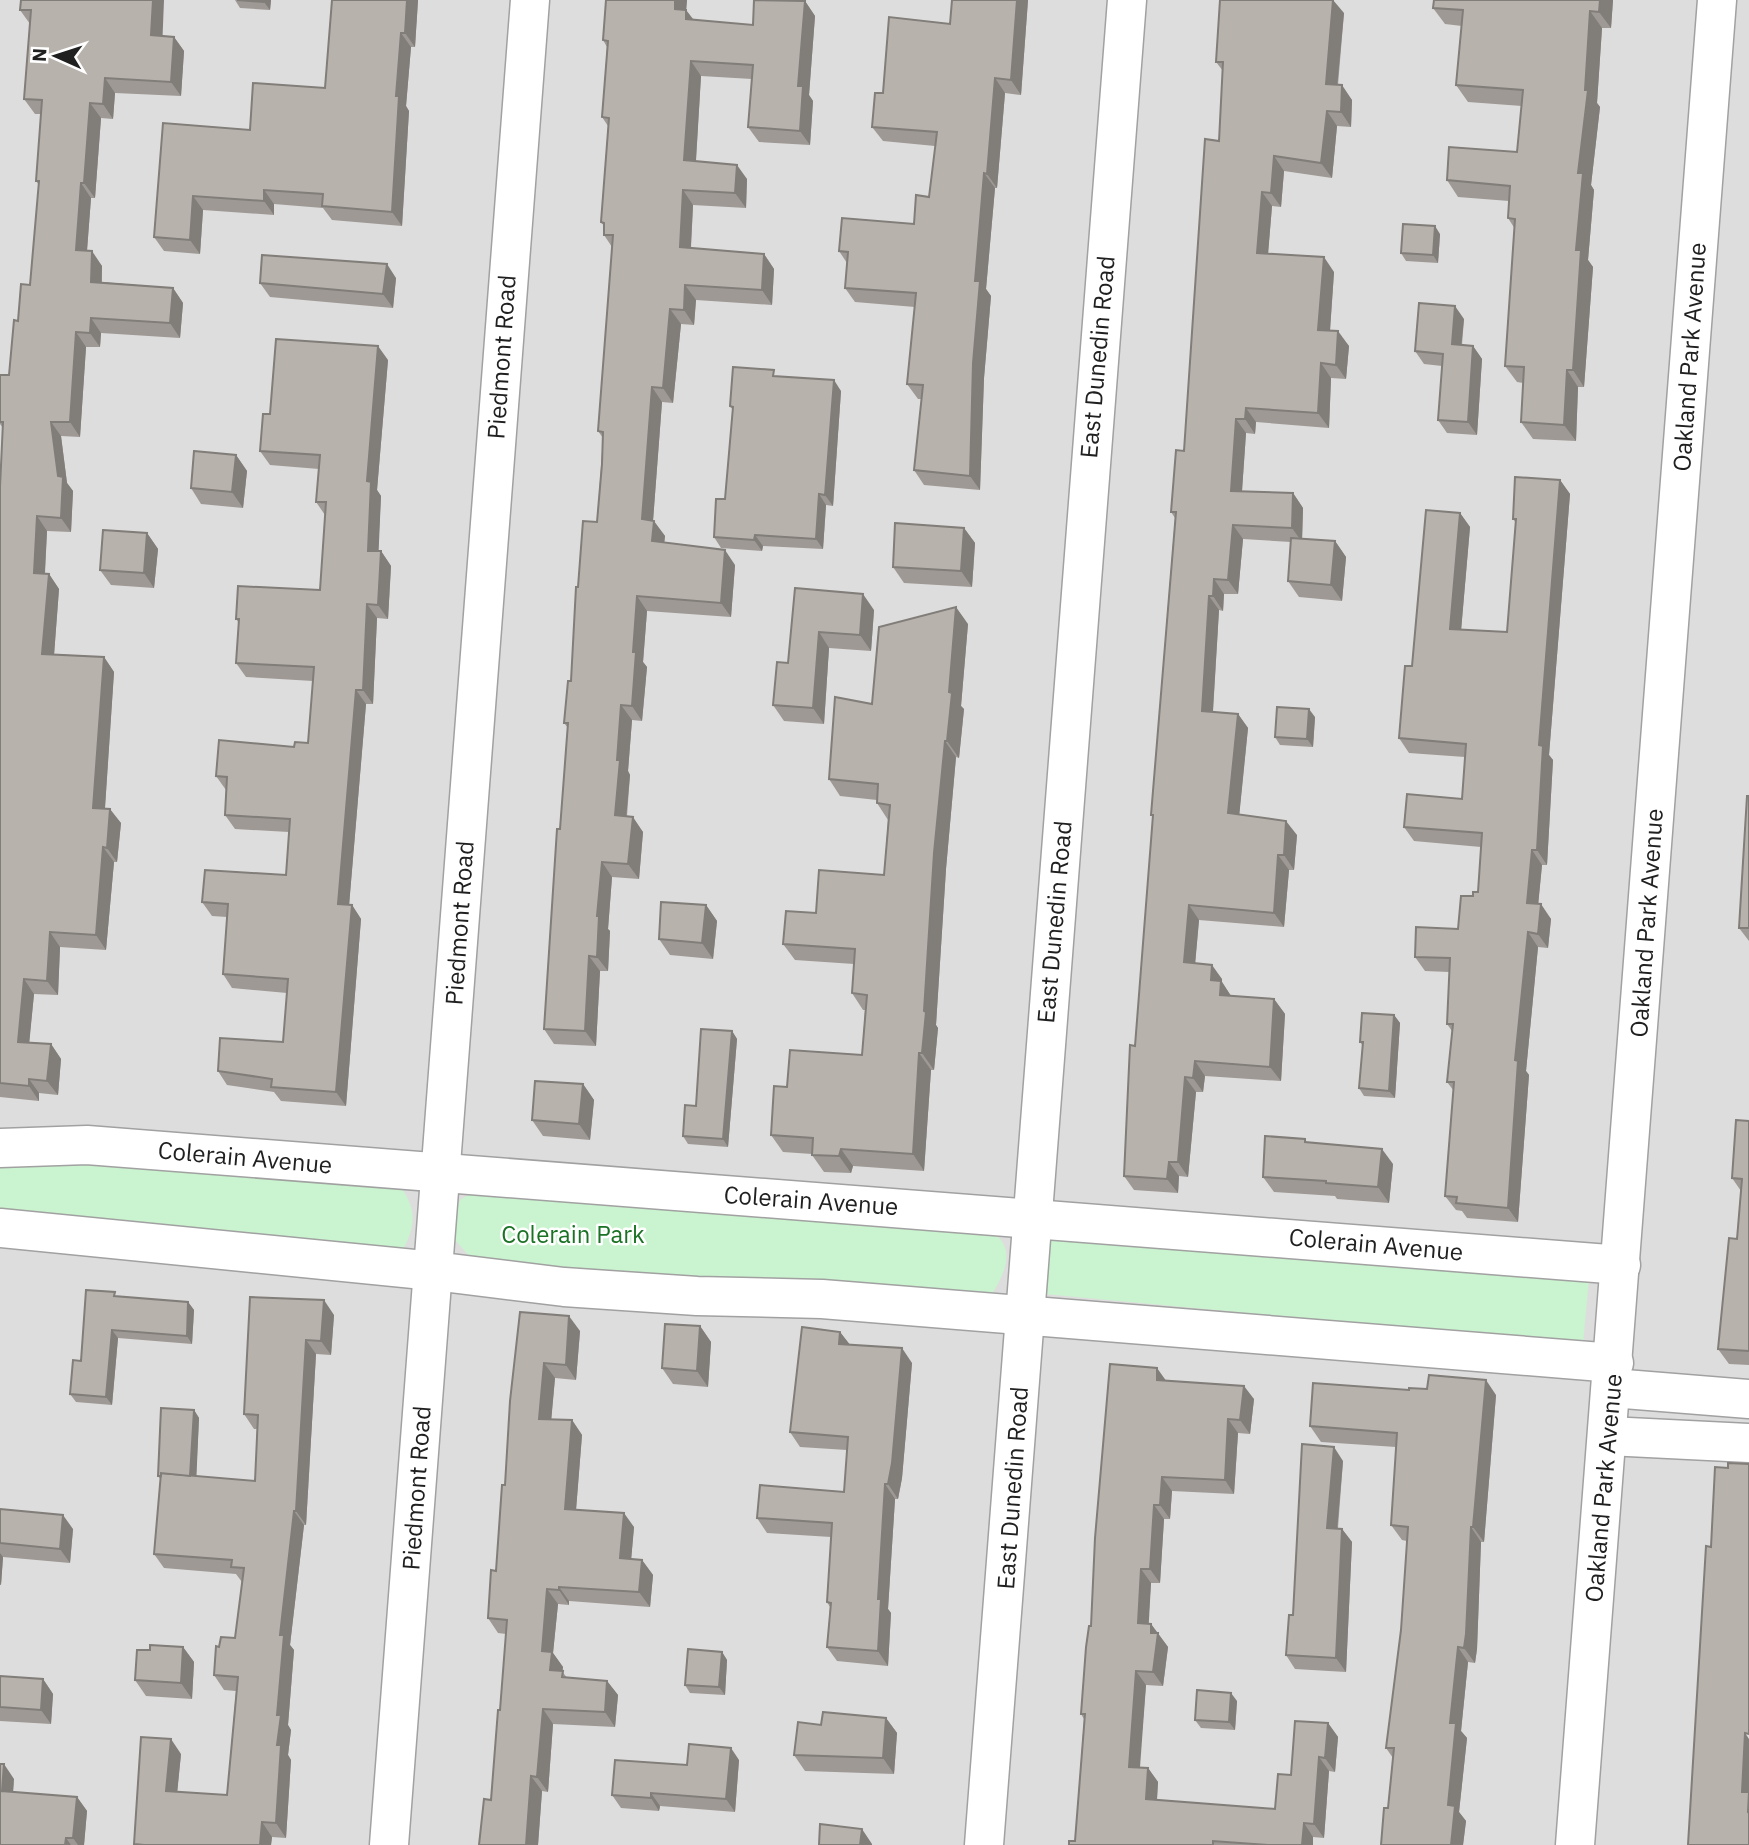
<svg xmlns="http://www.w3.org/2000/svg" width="1749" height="1845" font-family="'IBM Plex Sans',sans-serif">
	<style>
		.residential { fill: #dedddd }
		.park { fill: #caf3cf }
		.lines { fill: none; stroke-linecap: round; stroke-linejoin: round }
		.minor-casing { stroke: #a1a1a1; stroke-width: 41 }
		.minor { stroke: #fff; stroke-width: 38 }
		.wall { fill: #9e9995 }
		.shaded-wall { fill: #817d79 }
		.building { fill: #b8b2ad; stroke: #817d79; stroke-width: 2 }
		.labels { text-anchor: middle; stroke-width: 5; stroke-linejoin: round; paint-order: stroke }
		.street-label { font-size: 24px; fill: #202020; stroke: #fff }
		.park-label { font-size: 24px; fill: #1a7224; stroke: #fff }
	</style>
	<rect width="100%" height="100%" fill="#efede7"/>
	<!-- residential -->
	<rect class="residential" x="0" y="0" width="1749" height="1845"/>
	<!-- park -->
	<g class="park">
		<path d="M0,1157L396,1181C418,1208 417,1225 400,1255L0,1219Z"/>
		<path d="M478,1189L977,1225C983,1229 992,1232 998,1237C1016,1254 1001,1279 991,1296L558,1276L470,1257L455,1240L453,1221L460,1200Z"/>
		<path d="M1045,1240L1589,1279L1583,1344L1044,1294Z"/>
	</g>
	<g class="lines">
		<defs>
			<g id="minor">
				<path d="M0,1148L87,1145L1621,1265"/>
				<path d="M0,1228L434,1271L564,1287L697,1296L822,1299L1614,1363"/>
				<path d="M1612,1388L1749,1399"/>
				<path d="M1608,1436L1749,1443"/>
				<path d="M389,1845L530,0"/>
				<path d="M984,1845L1127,0"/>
				<path d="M1575,1845L1717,0"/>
			</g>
		</defs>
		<!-- minor casing -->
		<use href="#minor" class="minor-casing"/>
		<!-- minor -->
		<use href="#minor" class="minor"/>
	</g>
	<!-- wall -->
	<g class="wall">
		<path d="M21,0L162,36L174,37L184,51L181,96L115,93L113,119L101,118L95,198H91L87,250L102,266V282L173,288L183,303L180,338L101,333L100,347H86L80,437L61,436L67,483L73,491L71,532L47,531L45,574H49L59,589L54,654L104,657L114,672L105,808L121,823L117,862H114L106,950L60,947L58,995L34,994L29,1042L51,1044L61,1059L58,1095L39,1093V1101L0,1097V487L3,428L0,424V387L9,375L18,321L30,285L39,185L36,181L41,114H35L24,99L30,24L20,10Z"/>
		<path d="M235,0H271L270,10L240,8Z"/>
		<path d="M332,0H418L415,47H411L406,106L409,111L402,226L332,220L323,208L274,204V215L203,210L200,254L164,251L154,237L250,130L325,88Z"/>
		<path d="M606,0H687L686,10L694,20L753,25L805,1L815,16L809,95L813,101L810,145L759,142L748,127L752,79L701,76L696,161L747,179L746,208L693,205L691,248L764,254L774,269L772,305L696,300L694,325L681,324L673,403L662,402L653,521L665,536L664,542L735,565L731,617L647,611L643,662L647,667L642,721L632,720L628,771L630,775L627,816L643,832L639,879L612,877L608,929L610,931L608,971H600L596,1046L554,1044L544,1029L568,728L564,723L571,681L578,587L597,522L603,438L598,431L612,247L604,235V226L601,222L608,126L602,117L607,47L603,40Z"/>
		<path d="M1028,0L1021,95L1005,93L997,188H995L986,289L991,296L984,378L980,490L924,485L914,470L922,399H918L907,384L915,307L855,302L845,288L847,263L839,251L914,224L929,197L935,146L883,141L872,127L883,93L950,24Z"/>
		<path d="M1613,0L1611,28H1602L1597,103L1600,107L1591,185L1594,190L1588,260L1593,267L1584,387H1578L1576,441L1533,439L1521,422L1523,383L1517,382L1505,366L1515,229L1508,218L1509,201L1458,197L1447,180L1517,152L1522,106L1468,102L1456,85L1462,26L1445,24L1433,8Z"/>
		<path d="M1344,13L1338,85L1352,100L1351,127L1337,126L1332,178L1284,171L1281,207L1272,206L1268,253L1334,272L1330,331L1349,346L1346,379L1331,378L1329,428L1256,422L1255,434L1246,433L1242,491L1293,493L1303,508L1302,539L1335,541L1346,557L1342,601L1299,597L1288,581L1291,542L1243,539L1238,594H1224L1223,611L1219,610L1213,712L1238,714L1248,728L1239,815L1297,835L1294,870H1289L1284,927L1199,920L1195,963L1222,979V982L1231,996L1274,999L1285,1014L1281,1081L1205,1076L1203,1092H1196L1188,1177L1179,1176L1178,1193L1134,1190L1124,1176L1135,1046L1153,818L1151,815L1175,518L1171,512L1184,451L1219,141L1223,71L1216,62Z"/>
		<path d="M1440,234L1438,263L1406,261L1401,253Z"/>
		<path d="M396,278L393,308L270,297L260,283Z"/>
		<path d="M1464,319L1462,345L1473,346L1482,359L1477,435L1447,433L1438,420L1442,366L1424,364L1415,351Z"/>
		<path d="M388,360L377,490L381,496L378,551H381L391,566L388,619L377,618L373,704H366L349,905H352L361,919L346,1106L281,1101L274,1092L227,1085L218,1071L283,1042L287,993L232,988L223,974L227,917L212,916L202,902L286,875L289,832L235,829L225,815L226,790L216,776L294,747L308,743L313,681L246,677L236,663L239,623L236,619L320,590L325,515L316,502L319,469L270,465L260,451L270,414Z"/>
		<path d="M778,376L841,391L833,506L826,505L823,549L763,546L762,551L721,548L714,537L725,499L733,410L730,406Z"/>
		<path d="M236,455L247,471L243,508L201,504L191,488Z"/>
		<path d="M1560,480L1570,494L1549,755L1553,760L1547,865H1542L1538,904L1551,919L1548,948L1538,947L1526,1071L1529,1075L1518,1222L1467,1218L1462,1211L1456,1210L1445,1196L1454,1091L1447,1082L1452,1031L1447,1024L1449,972L1425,971L1415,957L1458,929L1473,896L1478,892L1481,847L1414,841L1404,827L1462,799L1465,757L1409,753L1399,738L1412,666L1460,513L1470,527L1461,630L1507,632L1516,523L1513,519Z"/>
		<path d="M964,528L975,543L972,587L904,583L893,567Z"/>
		<path d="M147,533L158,549L154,588L111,585L100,570Z"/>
		<path d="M795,588L874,610L871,651L829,648L824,724L784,721L773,705L788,663Z"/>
		<path d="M968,624L961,706L964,709L959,758L956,757L946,869L936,1025L938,1028L934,1070H931L924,1171L853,1166L851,1173L824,1172L812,1155V1154L783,1152L771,1135L787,1087L862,1055L865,1010H863L852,993L854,964L795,960L783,944L816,913L884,875L888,820L877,803V800L840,796L829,779L872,704Z"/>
		<path d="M1315,717L1313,747L1280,745L1275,737Z"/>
		<path d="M1749,796V941L1739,928Z"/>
		<path d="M706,905L717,921L713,959L670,955L659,939Z"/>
		<path d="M1394,1015L1400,1023L1395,1098L1364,1096L1359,1088L1363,1046L1360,1042Z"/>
		<path d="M732,1031L737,1039L728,1147L688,1144L683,1136Z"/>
		<path d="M583,1084L594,1100L590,1140L543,1136L532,1120Z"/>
		<path d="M1749,1121V1365L1729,1364L1718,1349L1737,1239L1741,1191L1732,1178Z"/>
		<path d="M1305,1139L1307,1142L1393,1164L1389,1203L1337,1199L1335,1196L1274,1192L1263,1177Z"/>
		<path d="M118,1296L188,1302L194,1310L192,1344L118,1338L112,1405L76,1402L70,1394L81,1361Z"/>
		<path d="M250,1297L334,1315L331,1355L316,1354L306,1525H304L290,1645L294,1650L288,1725L291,1730L288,1755L291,1760L286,1838L272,1837L271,1845H134V1844L181,1754L177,1792L227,1795L236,1691L224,1690L214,1675L219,1647L235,1638L242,1582L236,1574L164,1568L154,1554L161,1480L158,1476L194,1410L199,1418L196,1476L255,1481L257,1429H254L244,1414Z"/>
		<path d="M520,1312L580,1331L576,1380L555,1378L551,1420H572L582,1435L576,1509L634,1527L631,1559L642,1560L653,1575L650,1607L569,1601V1605L558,1604L553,1653L563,1667L562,1671L567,1678L607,1681L618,1695L615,1727L553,1724L548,1792L542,1791L538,1845H479L491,1800L500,1710L506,1634L498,1633L488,1618L496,1571L505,1485Z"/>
		<path d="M700,1326L711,1342L708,1387L673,1384L662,1368Z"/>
		<path d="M840,1332L849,1344L912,1363L902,1478L898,1499H895L888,1609L891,1613L888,1666L837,1661L827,1647L830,1607L827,1602L831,1537L767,1533L757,1518L844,1492L847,1450L800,1447L790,1432Z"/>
		<path d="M1166,1381L1254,1399L1250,1434L1238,1433L1234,1494L1172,1491L1170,1519H1164L1160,1583H1151L1148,1624H1151L1168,1647L1163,1686L1146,1685L1139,1768H1148L1158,1782L1157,1800L1275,1809L1291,1775L1328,1723L1338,1737L1335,1772L1329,1771L1324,1838L1313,1837V1845H1069L1075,1841L1084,1719L1081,1714L1091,1626Z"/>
		<path d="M1409,1390L1496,1395L1484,1542H1481L1477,1649L1475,1663L1468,1662L1461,1731L1467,1738L1459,1812L1466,1821L1463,1845H1381L1388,1808L1393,1758L1386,1748L1401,1630L1407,1541L1402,1540L1391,1525L1396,1447L1321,1442L1310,1426Z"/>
		<path d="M1343,1461L1338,1528L1342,1529L1352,1542L1346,1672L1295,1669L1286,1655L1293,1615Z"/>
		<path d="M0,1509L73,1529L70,1563L3,1557L1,1585H0Z"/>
		<path d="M183,1647L194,1662L192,1699L146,1696L135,1680L150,1650Z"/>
		<path d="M722,1652L727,1660L725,1695L690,1693L685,1685Z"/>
		<path d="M0,1676L43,1679L53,1694L51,1724L0,1721Z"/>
		<path d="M1237,1701L1235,1730L1201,1728L1195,1720Z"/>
		<path d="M886,1718L897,1733L894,1774L805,1771L794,1755L821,1725Z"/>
		<path d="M739,1760L735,1812L660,1806L659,1811L621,1808L612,1795L687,1765Z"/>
		<path d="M14,1779L13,1792L77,1797L87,1811L84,1845H0Z"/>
	</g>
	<!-- shaded-wall -->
	<g class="shaded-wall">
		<path d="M153,0H164L162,50L151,35Z"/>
		<path d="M265,0H271L270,10L264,2Z"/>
		<path d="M407,0H418L415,47L405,33Z"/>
		<path d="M675,0H687L685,24L675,9Z"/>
		<path d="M1017,0H1028L1021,95L1011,80Z"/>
		<path d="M1333,0L1344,13L1336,98L1326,84Z"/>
		<path d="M1600,0H1613L1611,28L1599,12Z"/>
		<path d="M805,1L815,16L809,95L813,101L810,145L800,131L798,86Z"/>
		<path d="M686,10L697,25L686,19Z"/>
		<path d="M1590,11L1602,28L1597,103L1600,107L1591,185L1594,190L1588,260L1593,267L1584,387L1573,370L1578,173Z"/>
		<path d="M401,33L411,47L406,106L409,111L402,226L392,212L396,96Z"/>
		<path d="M174,37L184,51L181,96L171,82Z"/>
		<path d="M691,61L701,76L695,175L684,160Z"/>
		<path d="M105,78L115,93L113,119L103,104Z"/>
		<path d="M995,78L1005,93L997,188L987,174Z"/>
		<path d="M1342,85L1352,100L1351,127L1341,112Z"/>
		<path d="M90,103L101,118L95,198L84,183Z"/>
		<path d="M1327,111L1337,126L1332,178L1321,163Z"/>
		<path d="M1274,156L1284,171L1281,207L1271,193Z"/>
		<path d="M737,165L747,179L746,208L735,193Z"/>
		<path d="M984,173L995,188L986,289L991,296L984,378L980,490L970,476L975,281Z"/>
		<path d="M81,183L91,198L86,264L76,250Z"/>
		<path d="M264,190L274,204V215L264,201Z"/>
		<path d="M683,190L693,205L690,262L680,247Z"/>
		<path d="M1262,192L1272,206L1267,267L1257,253Z"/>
		<path d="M193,196L203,210L200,254L190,240Z"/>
		<path d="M1435,226L1440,234L1438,263L1433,255Z"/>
		<path d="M92,251L102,266L101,296L91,282Z"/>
		<path d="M764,254L774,269L772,305L762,290Z"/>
		<path d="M1324,257L1334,272L1329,344L1318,330Z"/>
		<path d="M387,264L396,278L393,308L383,294Z"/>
		<path d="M685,285L696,300L694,325L684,310Z"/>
		<path d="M173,288L183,303L180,338L170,323Z"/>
		<path d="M1455,306L1464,319L1460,357L1452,344Z"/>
		<path d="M670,309L681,324L673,403L663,388Z"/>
		<path d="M91,318L101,333L100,347L90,333Z"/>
		<path d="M1338,331L1349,346L1346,379L1336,365Z"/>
		<path d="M76,332L86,347L80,437L70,422Z"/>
		<path d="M378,346L388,360L377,490L381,496L378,565L368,551L367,481Z"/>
		<path d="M1473,346L1482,359L1477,435L1468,422Z"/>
		<path d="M1321,363L1331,378L1329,428L1318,413Z"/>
		<path d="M1567,370L1578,387L1576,441L1564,425Z"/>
		<path d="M834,380L841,391L833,506L825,495Z"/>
		<path d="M652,387L662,402L652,534L642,519Z"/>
		<path d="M1246,408L1256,422L1255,434L1245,419Z"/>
		<path d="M1236,419L1246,433L1241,505L1231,491Z"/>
		<path d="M51,422L61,436L67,483L73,491L71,532L61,518L58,476Z"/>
		<path d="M236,455L247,471L243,508L232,492Z"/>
		<path d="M1560,480L1570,494L1549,755L1553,760L1547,865L1537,850L1539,745Z"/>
		<path d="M1293,493L1303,508L1302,542L1292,528Z"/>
		<path d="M819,494L826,505L823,549L816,539Z"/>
		<path d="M1460,513L1470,527L1460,643L1450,629Z"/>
		<path d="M37,516L47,531L44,587L34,573Z"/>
		<path d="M654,521L665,536L663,556L652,541Z"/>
		<path d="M1233,525L1243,539L1238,594L1228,580Z"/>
		<path d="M964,528L975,543L972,587L961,571Z"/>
		<path d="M147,533L158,549L154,588L144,573Z"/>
		<path d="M755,535L763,546L762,551L754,540Z"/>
		<path d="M1335,541L1346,557L1342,601L1331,585Z"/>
		<path d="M725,550L735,565L731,617L721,603Z"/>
		<path d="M381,551L391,566L388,619L378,605Z"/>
		<path d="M49,574L59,589L53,669L42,654Z"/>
		<path d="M1214,579L1224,594L1223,611L1213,596Z"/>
		<path d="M863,594L874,610L871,651L860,635Z"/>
		<path d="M637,596L647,611L643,662L647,667L642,721L632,706L633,652Z"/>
		<path d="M1209,596L1219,610L1212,725L1202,711Z"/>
		<path d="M367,604L377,618L373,704L363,690Z"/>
		<path d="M956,607L968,624L961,706L964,709L959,758L947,741L949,692Z"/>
		<path d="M819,632L829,648L824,724L813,708Z"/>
		<path d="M104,657L114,672L104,822L93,808Z"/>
		<path d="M356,690L366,704L348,918L338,904Z"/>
		<path d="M621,705L632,720L628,771L630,775L625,830L615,815L617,760Z"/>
		<path d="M1309,709L1315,717L1313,747L1307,739Z"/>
		<path d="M1238,714L1248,728L1238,828L1228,813Z"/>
		<path d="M945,741L956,757L946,869L936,1025L938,1028L934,1070L922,1053L924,1011L934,853Z"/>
		<path d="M110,809L121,823L117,862L107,848Z"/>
		<path d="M633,817L643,832L639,879L628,864Z"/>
		<path d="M1286,821L1297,835L1294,870L1284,855Z"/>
		<path d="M103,847L114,862L106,950L96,935Z"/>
		<path d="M1532,850L1542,865L1537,917L1527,903Z"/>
		<path d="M1278,855L1289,870L1284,927L1274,913Z"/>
		<path d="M602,862L612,877L608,929L610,931L608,971L597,957V916Z"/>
		<path d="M1541,904L1551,919L1548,948L1538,934Z"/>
		<path d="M352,905L361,919L346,1106L336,1092Z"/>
		<path d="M706,905L717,921L713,959L702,943Z"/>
		<path d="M1189,905L1199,920L1194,977L1184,962Z"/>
		<path d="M50,932L60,947L58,995L47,981Z"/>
		<path d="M1528,932L1538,947L1526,1071L1529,1075L1518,1222L1508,1208L1515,1060Z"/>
		<path d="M589,956L600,971L596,1046L585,1031Z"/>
		<path d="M1212,965L1222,979V982L1231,996V1009L1211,980Z"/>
		<path d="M24,979L34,994L28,1056L18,1042Z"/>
		<path d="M1274,999L1285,1014L1281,1081L1270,1067Z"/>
		<path d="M1394,1015L1400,1023L1395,1098L1389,1091Z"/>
		<path d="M732,1031L737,1039L728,1147L723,1139Z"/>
		<path d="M51,1044L61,1059L58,1095L47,1081Z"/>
		<path d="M919,1053L931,1070L924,1171L913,1154Z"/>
		<path d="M1195,1061L1205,1076L1203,1092L1193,1078Z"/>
		<path d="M1185,1077L1196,1092L1188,1177L1178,1162Z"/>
		<path d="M29,1079L39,1093V1101L29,1086Z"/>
		<path d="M583,1084L594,1100L590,1140L579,1124Z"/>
		<path d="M841,1149L853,1166L851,1173L839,1156Z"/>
		<path d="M1382,1149L1393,1164L1389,1203L1378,1187Z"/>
		<path d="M1169,1162L1179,1176L1178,1193L1167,1179Z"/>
		<path d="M324,1300L334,1315L331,1355L321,1341Z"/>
		<path d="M188,1302L194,1310L192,1344L187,1336Z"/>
		<path d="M569,1316L580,1331L576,1380L566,1365Z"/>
		<path d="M700,1326L711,1342L708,1387L697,1371Z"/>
		<path d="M112,1330L118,1338L112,1405L106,1397Z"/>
		<path d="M840,1332L851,1346L839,1344Z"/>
		<path d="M306,1340L316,1354L306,1525L296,1511Z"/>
		<path d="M902,1348L912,1363L902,1478L898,1499L888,1484Z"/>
		<path d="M544,1363L555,1378L550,1434L539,1419Z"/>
		<path d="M1157,1368L1167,1382L1157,1380Z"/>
		<path d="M1486,1380L1496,1395L1484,1542L1473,1527Z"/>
		<path d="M1244,1386L1254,1399L1250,1434L1240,1420Z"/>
		<path d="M194,1410L199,1418L196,1486L190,1478Z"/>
		<path d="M1228,1419L1238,1433L1234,1494L1225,1480Z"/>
		<path d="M572,1420L582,1435L575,1523L565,1509Z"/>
		<path d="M1334,1447L1343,1461L1336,1542L1327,1528Z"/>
		<path d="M1162,1477L1172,1491L1170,1519L1160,1505Z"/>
		<path d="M885,1484L895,1499L888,1609L891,1613L888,1666L878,1651V1599Z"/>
		<path d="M1154,1505L1164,1519L1160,1583L1150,1569Z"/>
		<path d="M294,1511L304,1525L290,1645L294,1650L288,1725L291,1730L288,1755L291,1760L286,1838L276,1823L277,1715L280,1635Z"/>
		<path d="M624,1513L634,1527L630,1573L620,1558Z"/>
		<path d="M63,1515L73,1529L70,1563L60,1549Z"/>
		<path d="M1471,1527L1481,1542L1477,1649L1475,1663L1464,1648Z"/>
		<path d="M1342,1529L1352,1542L1346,1672L1336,1658Z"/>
		<path d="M0,1553L3,1557L1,1585L0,1583Z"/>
		<path d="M642,1560L653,1575L650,1607L639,1592Z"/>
		<path d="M1141,1569L1151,1583L1148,1637L1138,1623Z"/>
		<path d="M559,1587L569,1601V1605L559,1590Z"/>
		<path d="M547,1589L558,1604L553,1653L563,1667L561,1685L550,1670L542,1651Z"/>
		<path d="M1151,1624L1168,1647L1163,1686L1153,1672Z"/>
		<path d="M183,1647L194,1662L192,1699L181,1683Z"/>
		<path d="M1458,1647L1468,1662L1461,1731L1467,1738L1459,1812L1466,1821L1463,1845H1451L1448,1805L1450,1723Z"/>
		<path d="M722,1652L727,1660L725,1695L719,1687Z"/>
		<path d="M1136,1671L1146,1685L1139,1781L1129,1767Z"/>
		<path d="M43,1679L53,1694L51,1724L41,1710Z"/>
		<path d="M607,1681L618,1695L615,1727L605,1712Z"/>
		<path d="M1231,1693L1237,1701L1235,1730L1229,1722Z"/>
		<path d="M543,1709L553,1724L548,1792L537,1777Z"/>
		<path d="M886,1718L897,1733L894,1774L883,1758Z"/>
		<path d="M1328,1723L1338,1737L1335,1772L1325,1758Z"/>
		<path d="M1745,1733L1749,1739V1802L1742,1792Z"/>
		<path d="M171,1739L181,1754L176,1805L166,1791Z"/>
		<path d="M731,1748L739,1760L735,1812L726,1799Z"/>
		<path d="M1319,1757L1329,1771L1324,1838L1314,1824Z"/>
		<path d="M4,1764L14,1779L12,1805L2,1791Z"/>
		<path d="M1148,1768L1158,1782L1156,1813L1146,1799Z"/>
		<path d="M531,1776L542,1791L538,1845H526Z"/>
		<path d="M651,1793L660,1806L659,1811L651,1798Z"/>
		<path d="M77,1797L87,1811L84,1845H78L73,1838Z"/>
		<path d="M262,1822L272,1837L271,1845H260Z"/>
		<path d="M1304,1823L1313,1837V1845H1302Z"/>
		<path d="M862,1829L872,1844V1845H860Z"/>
		<path d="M66,1838L71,1845H65Z"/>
	</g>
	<!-- building -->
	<g class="building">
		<path d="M21,0H153L151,35L174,37L171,82L105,78L103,104L90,103L84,183H81L76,250L92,251L91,282L173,288L170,323L91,318L90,333L76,332L70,422H51L58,476L63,477L61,518L37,516L34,573L49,574L42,654L104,657L93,808L110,809L107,848L103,847L96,935L50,932L47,981L24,979L18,1042L51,1044L47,1081L29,1079V1086L0,1083V487L3,422H0V375H9L14,320L18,321L21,284L30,285L39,181H36L42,100L24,99L31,10H20Z"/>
		<path d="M237,0H265L264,2Z"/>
		<path d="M332,0H407L405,33H401L396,96H399L392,212L322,206L323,194L264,190V201L193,196L190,240L154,237L163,123L250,130L253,83L325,88Z"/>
		<path d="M606,0H675V9L686,10V19L753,25L754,0L805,1L798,86H803L800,131L748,127L753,65L691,61L684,160L737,165L735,193L683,190L680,247L764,254L762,290L685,285L684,310L670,309L663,388L652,387L642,519L654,521L652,541L725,550L721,603L637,596L633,652H636L632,706L621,705L617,760H620L615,815L633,817L628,864L602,862L597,916H599L597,957L589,956L585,1031L544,1029L557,829H560L568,723H564L568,681H571L576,587H578L583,521L597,522L602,464L603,432L598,431L613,235H604V223L601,222L609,118L602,117L608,41L603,40Z"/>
		<path d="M952,0H1017L1011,80L995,78L987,174L984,173L975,281H980L973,363L970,476L914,470L923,385L907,384L916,293L845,288L848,252L839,251L842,218L914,224L916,195L929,197L937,132L872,127L875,93H883L889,17L950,24Z"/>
		<path d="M1220,0H1333L1326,84L1342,85L1341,112L1327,111L1321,163L1274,156L1271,193L1262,192L1257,253L1324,257L1318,330L1338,331L1336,365L1321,363L1318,413L1246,408L1245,419H1236L1231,491L1293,493L1292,528L1233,525L1228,580L1214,579L1213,596H1209L1202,711L1238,714L1228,813L1286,821L1284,855H1278L1274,913L1189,905L1184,962L1212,965L1211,980L1221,981L1220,995L1274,999L1270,1067L1195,1061L1193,1078L1185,1077L1178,1162H1169L1167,1179L1124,1176L1130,1045L1135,1046L1153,815H1151L1176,512H1171L1176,450L1184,451L1205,139L1219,141L1223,62H1216Z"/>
		<path d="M1434,0H1600L1599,12L1590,11L1585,90H1588L1578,173H1583L1576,250H1581L1573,370H1567L1564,425L1521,422L1524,367L1505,366L1515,219L1508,218L1510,186L1447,180L1449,147L1517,152L1523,90L1456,85L1463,10L1433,8Z"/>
		<path d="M1403,224L1435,226L1433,255L1401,253Z"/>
		<path d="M262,255L387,264L383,294L260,283Z"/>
		<path d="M1419,303L1455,306L1452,344L1473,346L1468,422L1438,420L1443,354L1415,351Z"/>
		<path d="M276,339L378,346L367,481L371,482L368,551H381L378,605L367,604L363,690H356L338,904L352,905L336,1092L271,1087L272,1079L218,1071L220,1038L283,1042L288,979L223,974L228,904L202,902L205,870L286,875L290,819L225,815L227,777L216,776L219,740L294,747L295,742L308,743L314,667L236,663L239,619H236L238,586L320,590L326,502H316L320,455L260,451L263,414H270Z"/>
		<path d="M733,367L774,370L773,376L834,380L825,495L819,494L816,539L755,535L754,540L714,537L716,499H725L733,407L730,406Z"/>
		<path d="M194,451L236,455L232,492L191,488Z"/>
		<path d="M1515,477L1560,480L1539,745L1543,746L1537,850H1532L1527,903L1541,904L1538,934L1528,932L1515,1060L1518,1061L1508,1208L1456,1203L1457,1197L1445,1196L1454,1082H1447L1453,1024H1447L1450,958L1415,957L1416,927L1458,929L1461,896H1473V892H1478L1482,833L1404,827L1407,794L1462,799L1466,744L1399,738L1405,666H1412L1426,510L1460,513L1450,629L1507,632L1516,519H1513Z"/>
		<path d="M895,523L964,528L961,571L893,567Z"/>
		<path d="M103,530L147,533L144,573L100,570Z"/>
		<path d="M1291,538L1335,541L1331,585L1288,581Z"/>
		<path d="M795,588L863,594L860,635L819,632L813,708L773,705L777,662L788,663Z"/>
		<path d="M956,607L949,692L952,693L947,741H945L934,853L924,1011L926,1012L922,1053H919L913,1154L841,1149L839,1156L812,1155L813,1138L771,1135L774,1086L787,1087L790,1050L862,1055L867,995L852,993L855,949L783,944L786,911L816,913L819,870L884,875L890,805L877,803L878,784L829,779L835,697L872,704L879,627Z"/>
		<path d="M1277,707L1309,709L1307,739L1275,737Z"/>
		<path d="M1747,796H1749V928H1739Z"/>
		<path d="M661,902L706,905L702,943L659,939Z"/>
		<path d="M1362,1013L1394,1015L1389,1091L1359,1088L1363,1042H1360Z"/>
		<path d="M701,1029L732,1031L723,1139L683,1136L685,1105L696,1106Z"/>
		<path d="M535,1081L583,1084L579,1124L532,1120Z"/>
		<path d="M1736,1120L1749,1121V1351L1718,1349L1729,1238L1737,1239L1742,1179L1732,1178Z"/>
		<path d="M1265,1136L1305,1139V1142L1382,1149L1378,1187L1326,1183V1181L1263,1177Z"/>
		<path d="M86,1290L115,1292L114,1296L188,1302L187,1336L112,1330L106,1397L70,1394L73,1360L81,1361Z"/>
		<path d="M250,1297L324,1300L321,1341L306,1340L296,1511H294L280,1635H284L277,1715H281L277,1745H281L276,1823L262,1822L260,1845H144L134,1844L141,1737L171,1739L166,1791L227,1795L238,1677L214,1675L216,1646L219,1647L221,1637L235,1638L244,1568L231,1567L232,1560L154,1554L161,1473L255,1481L258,1415L244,1414Z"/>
		<path d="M520,1312L569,1316L566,1365L544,1363L539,1419L572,1420L565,1509L624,1513L620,1558L642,1560L639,1592L559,1587V1590L547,1589L542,1651L552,1652L550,1670L563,1671L562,1677L607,1681L605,1712L543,1709L537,1777L531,1776L526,1845H479L484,1799L491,1800L498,1710H500L507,1620L488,1618L491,1570L496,1571L502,1485H505L510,1401Z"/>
		<path d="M665,1324L700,1326L697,1371L662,1368Z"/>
		<path d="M802,1327L840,1332L839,1344L902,1348L892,1463L888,1484H885L878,1599H881L878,1651L827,1647L831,1603L827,1602L832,1523L757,1518L760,1485L844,1492L848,1437L790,1432Z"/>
		<path d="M1110,1364L1157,1368V1380L1244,1386L1240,1420L1228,1419L1225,1480L1162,1477L1160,1505H1154L1150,1569H1141L1138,1623L1151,1624V1633H1158L1153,1672L1136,1671L1129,1767L1148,1768L1146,1799L1275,1809L1278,1774L1291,1775L1295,1721L1328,1723L1325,1758L1319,1757L1314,1824L1304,1823L1302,1845H1268L1213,1841V1845H1069V1841H1075L1085,1714H1081L1086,1647L1089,1626H1091L1095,1538Z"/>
		<path d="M1429,1375L1486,1380L1473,1527H1471L1466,1634L1464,1648L1458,1647L1450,1723H1456L1448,1805L1455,1806L1451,1845H1381L1384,1808H1388L1394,1748H1386L1401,1630L1408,1527L1391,1525L1397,1433L1310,1426L1313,1383L1409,1390V1388L1427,1389Z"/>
		<path d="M161,1408L194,1410L190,1476L161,1473V1476H158Z"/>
		<path d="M1302,1444L1334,1447L1327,1528L1342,1529L1336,1658L1286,1655L1289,1615H1293Z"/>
		<path d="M1728,1463L1749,1464V1734L1745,1733L1742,1792H1749L1748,1812L1749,1813V1845H1688L1706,1546L1711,1547L1715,1467L1728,1468Z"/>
		<path d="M0,1509L63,1515L60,1549L0,1543Z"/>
		<path d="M150,1645L183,1647L181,1683L135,1680L137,1650H150Z"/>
		<path d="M688,1649L722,1652L719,1687L685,1685Z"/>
		<path d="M0,1676L43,1679L41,1710L0,1707Z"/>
		<path d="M1197,1690L1231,1693L1229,1722L1195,1720Z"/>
		<path d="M823,1712L886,1718L883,1758L794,1755L798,1722L821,1725Z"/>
		<path d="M689,1744L731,1748L726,1799L651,1793V1798L612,1795L615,1760L687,1765Z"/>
		<path d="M0,1764H4L2,1791L77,1797L73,1838H66L65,1845H0Z"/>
		<path d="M820,1824L862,1829L860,1845H819Z"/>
	</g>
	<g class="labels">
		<!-- street labels -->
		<g class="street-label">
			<text transform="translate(502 357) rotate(-86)" y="8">Piedmont Road</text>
			<text transform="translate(1098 357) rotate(-85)" y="8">East Dunedin Road</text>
			<text transform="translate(1690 357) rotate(-86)" y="8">Oakland Park Avenue</text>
			<text transform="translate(1055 922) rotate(-85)" y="8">East Dunedin Road</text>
			<text transform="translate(460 923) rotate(-86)" y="8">Piedmont Road</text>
			<text transform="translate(1647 923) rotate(-86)" y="8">Oakland Park Avenue</text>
			<text transform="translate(245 1158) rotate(5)" y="8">Colerain Avenue</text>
			<text transform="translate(811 1201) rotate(4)" y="8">Colerain Avenue</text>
			<text transform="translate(1376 1245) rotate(5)" y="8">Colerain Avenue</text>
			<text transform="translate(417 1488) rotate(-86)" y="8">Piedmont Road</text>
			<text transform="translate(1013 1488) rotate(-86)" y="8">East Dunedin Road</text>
			<text transform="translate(1604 1488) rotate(-85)" y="8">Oakland Park Avenue</text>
		</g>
		<!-- park labels -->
		<g class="park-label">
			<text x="573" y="1243">Colerain Park</text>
		</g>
	</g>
	<!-- north arrow -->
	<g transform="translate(56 56) rotate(273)" stroke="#ffffff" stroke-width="5" paint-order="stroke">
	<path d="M0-5L12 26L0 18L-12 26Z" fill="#202020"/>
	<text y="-10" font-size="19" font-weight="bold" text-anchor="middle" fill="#202020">N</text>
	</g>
</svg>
